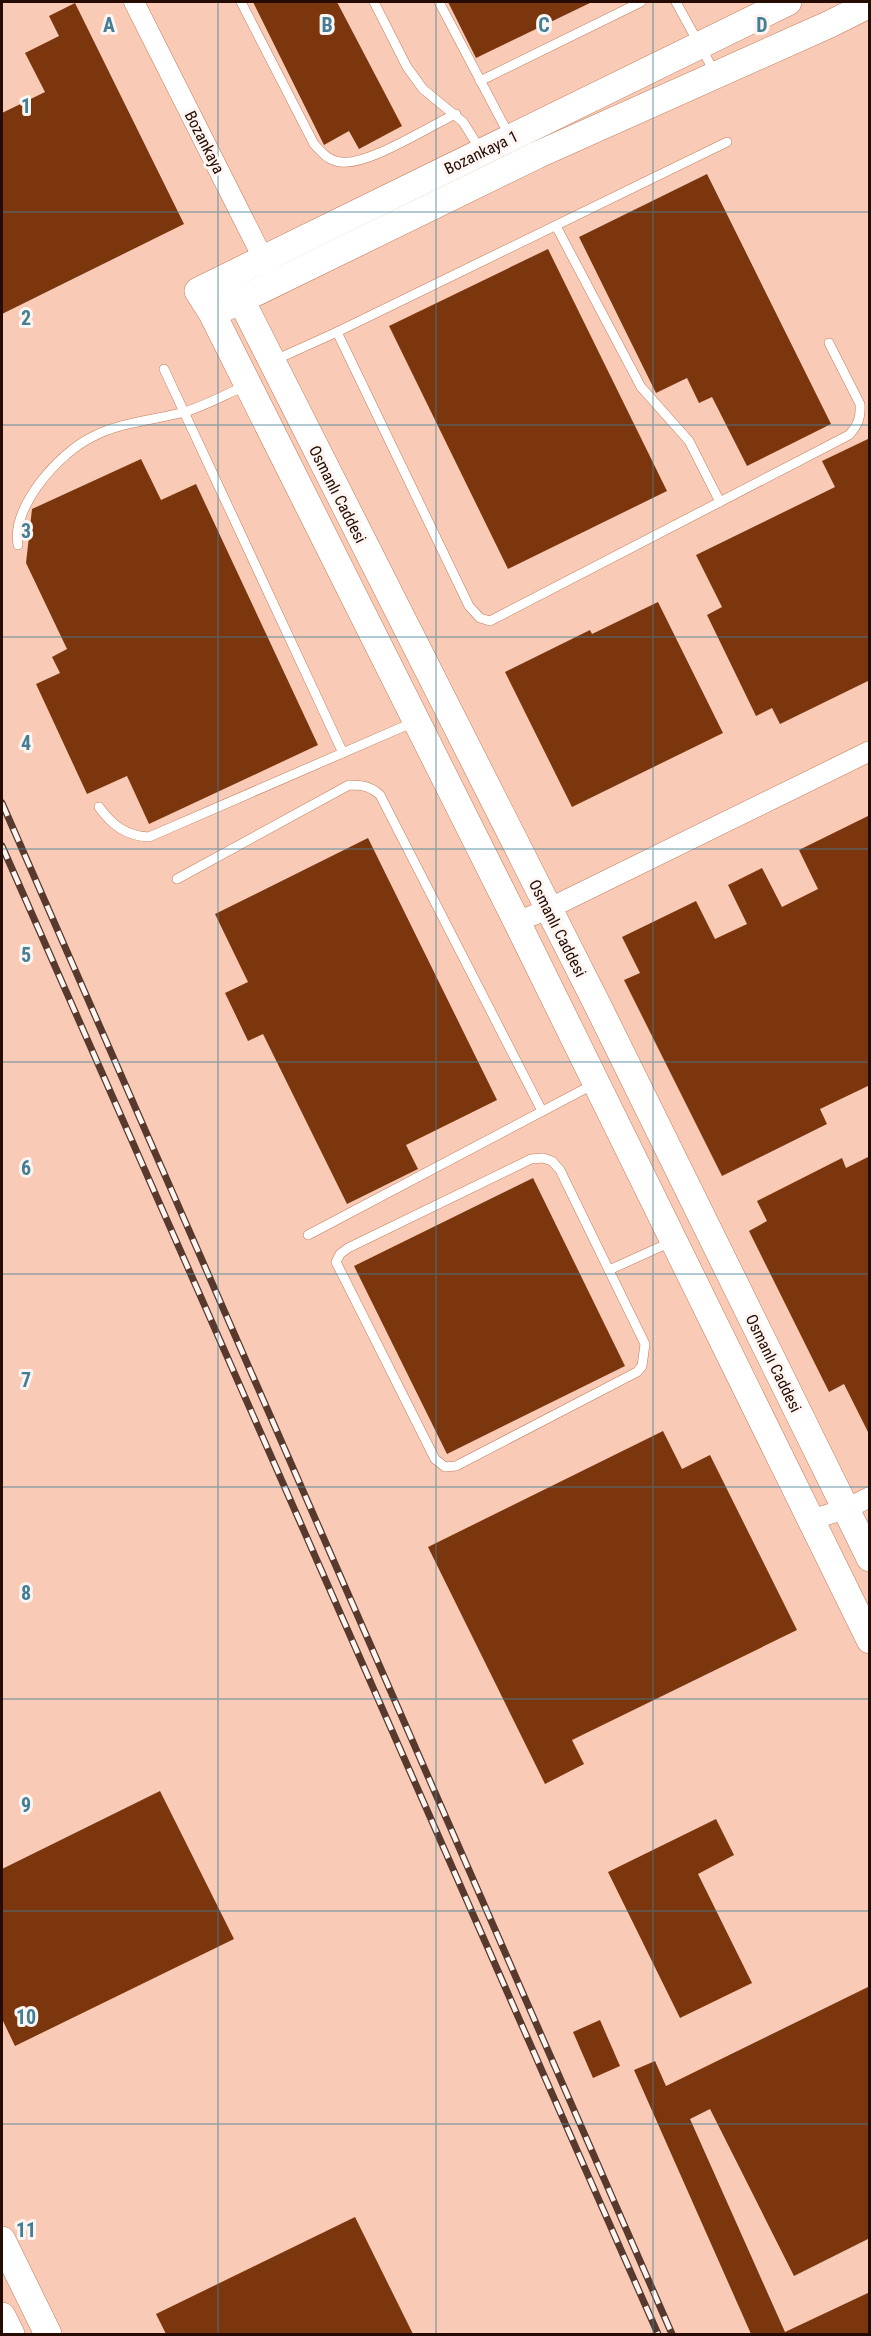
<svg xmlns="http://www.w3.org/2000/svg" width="871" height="2336" font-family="'Roboto Condensed',sans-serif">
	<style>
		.building { fill: #7c360e }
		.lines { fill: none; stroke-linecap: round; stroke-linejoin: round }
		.lane-casing { stroke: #c27c5b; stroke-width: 10 }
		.street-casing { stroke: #c27c5b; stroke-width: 21 }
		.secondary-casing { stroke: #c27c5b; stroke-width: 28 }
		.lane { stroke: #fff; stroke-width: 9 }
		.street { stroke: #fff; stroke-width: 20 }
		.secondary { stroke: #fff; stroke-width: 27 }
		.rail-casing { stroke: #58392d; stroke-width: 7 }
		.rail { stroke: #fdf5f2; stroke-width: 4.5; stroke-dasharray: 14; stroke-linecap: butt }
		.grid { fill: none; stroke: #427e95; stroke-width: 1.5; stroke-opacity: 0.55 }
		.labels { text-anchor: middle; stroke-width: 6; stroke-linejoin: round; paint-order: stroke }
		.street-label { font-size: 16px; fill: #250b01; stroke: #fdf5f2 }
		.grid-label { font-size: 20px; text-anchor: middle; font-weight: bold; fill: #427e95; stroke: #fdf5f2; stroke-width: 6; stroke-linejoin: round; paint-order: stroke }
	</style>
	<rect width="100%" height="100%" fill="#f9cbb6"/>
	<!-- building -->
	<g class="building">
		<path d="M253,2H337L402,126L359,149L349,131L324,145Z"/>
		<path d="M448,2H592L476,58Z"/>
		<path d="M75,3L184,224L2,314V113L45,92L25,53L59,36L49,16Z"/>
		<path d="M707,174L831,424L747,466L712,397L699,403L687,378L656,393L579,237Z"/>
		<path d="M548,249L667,491L508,569L389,326Z"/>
		<path d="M870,438V680L780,724L772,708L756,716L707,615L722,607L696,555L835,487L822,461Z"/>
		<path d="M141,459L161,500L196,484L318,745L149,824L127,776L87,794L36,684L60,673L52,657L67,649L26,563L32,509Z"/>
		<path d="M658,602L723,733L572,807L505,672L590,630L592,634Z"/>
		<path d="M870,815V1085L820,1109L827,1124L722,1176L624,980L640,973L622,937L696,901L715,939L747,924L728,885L762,868L782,907L818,889L799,850Z"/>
		<path d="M368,838L497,1100L406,1145L418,1169L347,1204L263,1034L248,1041L225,993L248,982L215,914Z"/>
		<path d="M870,1156V1436L844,1384L829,1392L749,1231L767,1221L757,1201L842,1158L846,1168Z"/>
		<path d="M533,1178L625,1366L447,1454L354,1266Z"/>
		<path d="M663,1431L682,1469L710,1455L797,1630L572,1740L584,1764L545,1784L428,1547Z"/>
		<path d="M160,1791L234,1939L15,2046L2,2019V1869Z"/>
		<path d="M716,1819L734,1855L698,1874L752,1983L680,2018L608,1872Z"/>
		<path d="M870,1986V2238L794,2276L710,2109L690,2119L785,2332L870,2292V2334H751L634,2070L655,2061L666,2086Z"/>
		<path d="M600,2020L620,2066L593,2078L573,2032Z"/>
		<path d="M355,2217L413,2334H166L156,2314Z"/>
	</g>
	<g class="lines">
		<defs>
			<g id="lane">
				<path d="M241,2L314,144C322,153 329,161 341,162C368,166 429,126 456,114"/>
				<path d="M374,2L407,67L423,89L463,122L480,149"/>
				<path d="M439,2L509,135"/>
				<path d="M676,2L715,73"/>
				<path d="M480,81L641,2"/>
				<path d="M556,226L641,387L689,441L720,502"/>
				<path d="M337,332L469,606L480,618L490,621L849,435C858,425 861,418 860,404L829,343"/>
				<path d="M275,360L337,332L727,142"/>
				<path d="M164,369L343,753"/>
				<path d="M18,545C11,507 59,453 92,437C118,423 152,420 181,413C203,407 224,395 245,386"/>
				<path d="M99,807C112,825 126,836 149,837L414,722"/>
				<path d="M177,879L349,785C362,785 370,786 380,795L542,1111"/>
				<path d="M543,1158L552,1161L560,1170L645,1344L642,1366L637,1372L456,1466L445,1467L435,1459L336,1262L340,1254L348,1248L531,1159Z"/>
				<path d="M308,1235L594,1084"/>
				<path d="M609,1270L671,1242"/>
			</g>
			<g id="street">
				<path d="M134,2L269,270"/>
				<path d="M517,922L548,909L870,751"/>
				<path d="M810,1520L846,1509L870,1497"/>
			</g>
			<g id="secondary">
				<path d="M788,2L198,291L212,313L517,922L870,1640"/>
				<path d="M227,277L241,300L597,1004L870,1558"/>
				<path d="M224,308L537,155L830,24L870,4"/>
				<path d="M2,2240L48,2334"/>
				<path d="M2,2316L11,2334"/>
			</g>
		</defs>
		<!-- lane casing -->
		<use href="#lane" class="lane-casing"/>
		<!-- street casing -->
		<use href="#street" class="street-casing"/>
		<!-- secondary casing -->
		<use href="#secondary" class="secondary-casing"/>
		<!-- lane -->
		<use href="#lane" class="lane"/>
		<!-- street -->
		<use href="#street" class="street"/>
		<!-- secondary -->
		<use href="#secondary" class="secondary"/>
		<defs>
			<g id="rail">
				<path d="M2,803L672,2334"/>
				<path d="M2,846L658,2334"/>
			</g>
		</defs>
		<!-- rail casing -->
		<use href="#rail" class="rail-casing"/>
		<!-- rail -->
		<use href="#rail" class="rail"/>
	</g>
	<!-- grid -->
	<path class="grid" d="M218,2V2334M436,2V2334M653,2V2334M2,212H870M2,425H870M2,637H870M2,849H870M2,1062H870M2,1274H870M2,1487H870M2,1699H870M2,1911H870M2,2124H870"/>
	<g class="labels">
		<!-- street labels -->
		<g class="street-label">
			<text transform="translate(205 142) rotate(63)" y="6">Bozankaya</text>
			<text transform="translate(481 152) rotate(-26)" y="6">Bozankaya 1</text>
			<text transform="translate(338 494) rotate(63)" y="6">Osmanlı Caddesi</text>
			<text transform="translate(558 928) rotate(63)" y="6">Osmanlı Caddesi</text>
			<text transform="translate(774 1363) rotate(64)" y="6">Osmanlı Caddesi</text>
		</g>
	</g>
	<g class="grid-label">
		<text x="109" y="32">A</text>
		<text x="327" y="32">B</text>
		<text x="544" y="32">C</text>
		<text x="762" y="32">D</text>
		<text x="26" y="113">1</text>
		<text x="26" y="325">2</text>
		<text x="26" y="538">3</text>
		<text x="26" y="750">4</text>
		<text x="26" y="962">5</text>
		<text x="26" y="1175">6</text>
		<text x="26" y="1387">7</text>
		<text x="26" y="1600">8</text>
		<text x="26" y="1812">9</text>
		<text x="26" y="2024">10</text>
		<text x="26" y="2237">11</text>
	</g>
	<!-- border -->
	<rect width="871" height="2336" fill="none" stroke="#250b01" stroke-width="6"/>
</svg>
